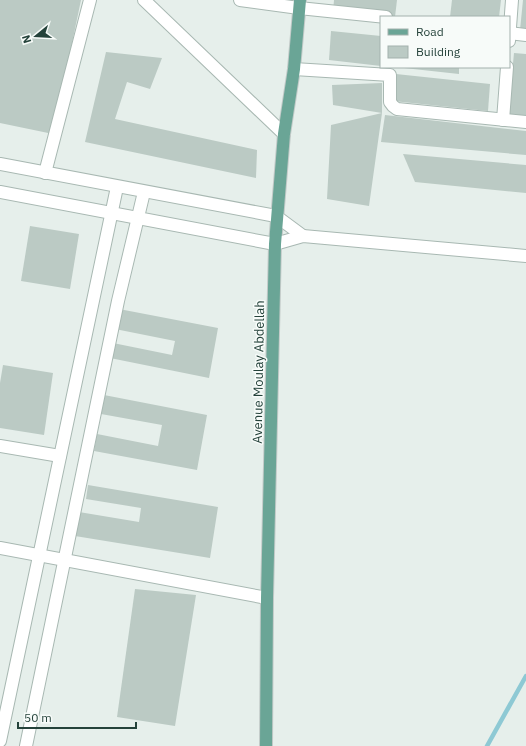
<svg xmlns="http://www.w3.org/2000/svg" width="526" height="746" font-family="'IBM Plex Sans',sans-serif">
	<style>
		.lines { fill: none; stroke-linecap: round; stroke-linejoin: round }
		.stream { stroke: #8ec9d4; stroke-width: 4.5 }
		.building { fill: #bbcac4 }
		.street-casing { stroke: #a8b8b2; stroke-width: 14 }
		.primary-casing { stroke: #c2cac8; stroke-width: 14 }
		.street { stroke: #fff; stroke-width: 12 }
		.primary { stroke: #6aa596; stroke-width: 12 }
		.labels { text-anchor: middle; stroke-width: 3; stroke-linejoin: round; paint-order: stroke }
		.street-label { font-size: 13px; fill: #24423a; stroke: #f7fbf9 }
	</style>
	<rect width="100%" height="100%" fill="#e6efeb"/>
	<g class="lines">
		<!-- stream -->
		<path class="stream" d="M487,746L526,676"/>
	</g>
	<!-- building -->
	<g class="building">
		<path d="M0,0H81L53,134L0,123Z"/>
		<path d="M334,0H397L395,17L333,11Z"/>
		<path d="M452,0H501L499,17H450Z"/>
		<path d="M523,0H526V30H520Z"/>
		<path d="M331,31L381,36V66L329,60Z"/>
		<path d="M106,52L162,58L150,89L127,82L115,119L257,150L256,178L85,142Z"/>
		<path d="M514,53L526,54V117L508,115Z"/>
		<path d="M404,67H459V74L404,68Z"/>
		<path d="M396,74L490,84L488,111L393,101Z"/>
		<path d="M382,83V113L369,206L327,199L331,125L382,113L333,105L332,85Z"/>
		<path d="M385,115L526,131V155L381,142Z"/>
		<path d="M403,154L526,165V193L415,182Z"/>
		<path d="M30,226L79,234L70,289L21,281Z"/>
		<path d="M119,309L218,328L209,378L110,358L113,343L172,355L175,341L115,329Z"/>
		<path d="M3,365L53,373L44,435L0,428V383Z"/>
		<path d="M104,395L207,415L197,470L94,451L97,434L158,446L162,425L101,414Z"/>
		<path d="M88,485L218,507L210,558L75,536L79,512L139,522L141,508L86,499Z"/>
		<path d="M135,589L196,595L175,726L117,717Z"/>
	</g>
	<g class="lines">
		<defs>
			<g id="street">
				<path d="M144,0L284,134"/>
				<path d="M240,0L299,8L386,17"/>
				<path d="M509,33L526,35"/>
				<path d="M509,41L512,0"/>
				<path d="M294,69L390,75V102L393,106L397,109L526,122"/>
				<path d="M503,120L507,67"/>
				<path d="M0,164L276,216L303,236"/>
				<path d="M45,173L90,0"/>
				<path d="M0,192L275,244L303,236L526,256"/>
				<path d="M0,446L60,456"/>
				<path d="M0,548L267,598"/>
				<path d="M0,741L117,187"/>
				<path d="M26,746L118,301L144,192"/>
			</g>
			<path id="primary" d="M266,746L267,598L275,244L284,134L294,69L300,0"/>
		</defs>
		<!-- street casing -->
		<use href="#street" class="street-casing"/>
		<!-- primary casing -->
		<use href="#primary" class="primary-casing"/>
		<!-- street -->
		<use href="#street" class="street"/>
		<!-- primary -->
		<use href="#primary" class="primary"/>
	</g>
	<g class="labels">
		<!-- street labels -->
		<g class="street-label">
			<text transform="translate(258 372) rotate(-89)" y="5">Avenue Moulay Abdellah</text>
		</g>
	</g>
	<!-- legend -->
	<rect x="380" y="16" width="130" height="52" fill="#f7fbf9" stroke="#a3b1ad"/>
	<rect x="388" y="29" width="20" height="6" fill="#6aa596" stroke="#a3b1ad"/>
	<text x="416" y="36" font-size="12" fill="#24423a">Road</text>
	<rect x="388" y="46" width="20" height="12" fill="#bbcac4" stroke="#a3b1ad"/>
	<text x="416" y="56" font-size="12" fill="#24423a">Building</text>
	<!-- north arrow -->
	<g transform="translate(36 36) rotate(252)" stroke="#f7fbf9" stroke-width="3" paint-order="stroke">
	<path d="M0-3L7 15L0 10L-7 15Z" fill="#24423a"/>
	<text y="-6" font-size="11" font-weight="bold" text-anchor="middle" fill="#24423a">N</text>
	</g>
	<!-- scale -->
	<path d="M18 722v6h118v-6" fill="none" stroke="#24423a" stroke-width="2"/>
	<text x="24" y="722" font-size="12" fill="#24423a" stroke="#f7fbf9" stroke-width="3" paint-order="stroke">50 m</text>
</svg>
